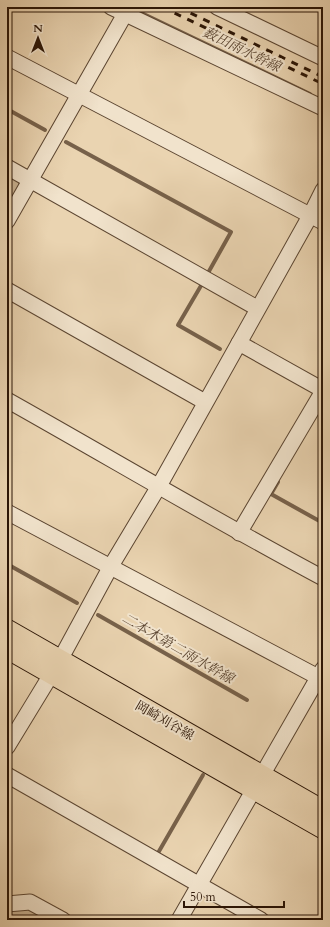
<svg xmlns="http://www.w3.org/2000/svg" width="330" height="927" font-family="Cardo,'Noto Serif JP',serif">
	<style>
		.green { fill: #cab494; stroke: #7a644d }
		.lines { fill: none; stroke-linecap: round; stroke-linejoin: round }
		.stream { stroke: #77614a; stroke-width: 4 }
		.minor-casing { stroke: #5b4531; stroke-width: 17 }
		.major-casing { stroke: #2b1506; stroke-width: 21 }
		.minor { stroke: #f1e3cc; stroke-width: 15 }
		.major { stroke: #ead4b1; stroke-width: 19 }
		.rail { stroke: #2b1506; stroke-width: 3; stroke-dasharray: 7 7; stroke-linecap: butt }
		.labels { text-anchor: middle; stroke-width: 4; stroke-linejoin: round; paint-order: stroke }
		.street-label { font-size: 13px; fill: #2b1506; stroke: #f1e3cc }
		.water-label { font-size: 14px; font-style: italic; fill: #5d4733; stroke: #f1e3cc }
	</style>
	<rect width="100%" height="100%" fill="#ead4b1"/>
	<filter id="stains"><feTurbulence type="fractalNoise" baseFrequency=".005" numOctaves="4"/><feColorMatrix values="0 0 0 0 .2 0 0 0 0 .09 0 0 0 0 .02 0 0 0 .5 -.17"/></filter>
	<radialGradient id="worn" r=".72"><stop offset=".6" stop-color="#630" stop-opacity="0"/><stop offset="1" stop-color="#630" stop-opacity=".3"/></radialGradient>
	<!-- green -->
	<g class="green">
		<path d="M7,173L18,180L20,186L7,208Z"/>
		<path d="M29,907L51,920H7V910Z"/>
	</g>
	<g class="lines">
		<!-- stream -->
		<g class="stream">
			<path d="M129,7L310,94"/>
			<path d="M7,109L45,130"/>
			<path d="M66,142L231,232L208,273"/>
			<path d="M202,284L178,325L220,349"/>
			<path d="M278,482L271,494L323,523"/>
			<path d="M7,564L77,603"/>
			<path d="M98,615L247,700"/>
			<path d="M158,853L203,775"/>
		</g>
		<defs>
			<g id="minor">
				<path d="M111,7L323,108"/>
				<path d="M217,7L323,58"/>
				<path d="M7,57L323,222"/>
				<path d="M7,167L257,308"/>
				<path d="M7,221L125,14"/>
				<path d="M7,290L205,402"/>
				<path d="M239,343L323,390"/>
				<path d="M7,400C112,459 216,521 323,578"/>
				<path d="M7,512L318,677L323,678"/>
				<path d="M239,533L323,391"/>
				<path d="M7,747L60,660L111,566L159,486L310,216L323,190"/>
				<path d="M7,775L261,920"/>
				<path d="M7,904L30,902L63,920"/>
				<path d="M179,920L323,669"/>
			</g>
			<g id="major">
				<path d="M7,629L323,810"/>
				<path d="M7,649L323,829"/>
			</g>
		</defs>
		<!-- minor casing -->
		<use href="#minor" class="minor-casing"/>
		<!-- major casing -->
		<use href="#major" class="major-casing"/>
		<!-- minor -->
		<use href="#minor" class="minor"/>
		<!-- major -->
		<use href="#major" class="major"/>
		<!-- rail -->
		<g class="rail">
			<path d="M162,7L323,84"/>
			<path d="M178,7L323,77"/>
		</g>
	</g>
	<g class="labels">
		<!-- street labels -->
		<g class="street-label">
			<text transform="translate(165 720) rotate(30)" y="5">岡崎刈谷線</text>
		</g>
		<!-- water labels -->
		<g class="water-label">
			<text transform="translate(242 49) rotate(26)" y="5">薮田雨水幹線</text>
			<text transform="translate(178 648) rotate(30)" y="5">二本木第二雨水幹線</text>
		</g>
	</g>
	<!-- margin -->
	<rect width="330" height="927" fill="none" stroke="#ead4b1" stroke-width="24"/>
	<rect x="8" y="8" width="314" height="911" fill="none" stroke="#2b1506" stroke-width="2"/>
	<rect x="12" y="12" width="306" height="903" fill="none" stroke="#2b1506"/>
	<!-- north arrow -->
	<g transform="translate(38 38)" stroke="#f1e3cc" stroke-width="3" paint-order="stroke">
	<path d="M0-3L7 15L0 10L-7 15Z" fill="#2b1506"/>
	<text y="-6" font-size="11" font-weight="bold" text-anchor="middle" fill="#2b1506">N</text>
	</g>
	<!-- scale -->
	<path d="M184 901v6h100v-6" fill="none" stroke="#2b1506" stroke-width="2"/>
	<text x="190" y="901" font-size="12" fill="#2b1506" stroke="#f1e3cc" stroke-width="3" paint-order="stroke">50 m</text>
	<rect width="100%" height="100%" filter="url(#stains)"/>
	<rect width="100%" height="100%" fill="url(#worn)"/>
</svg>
